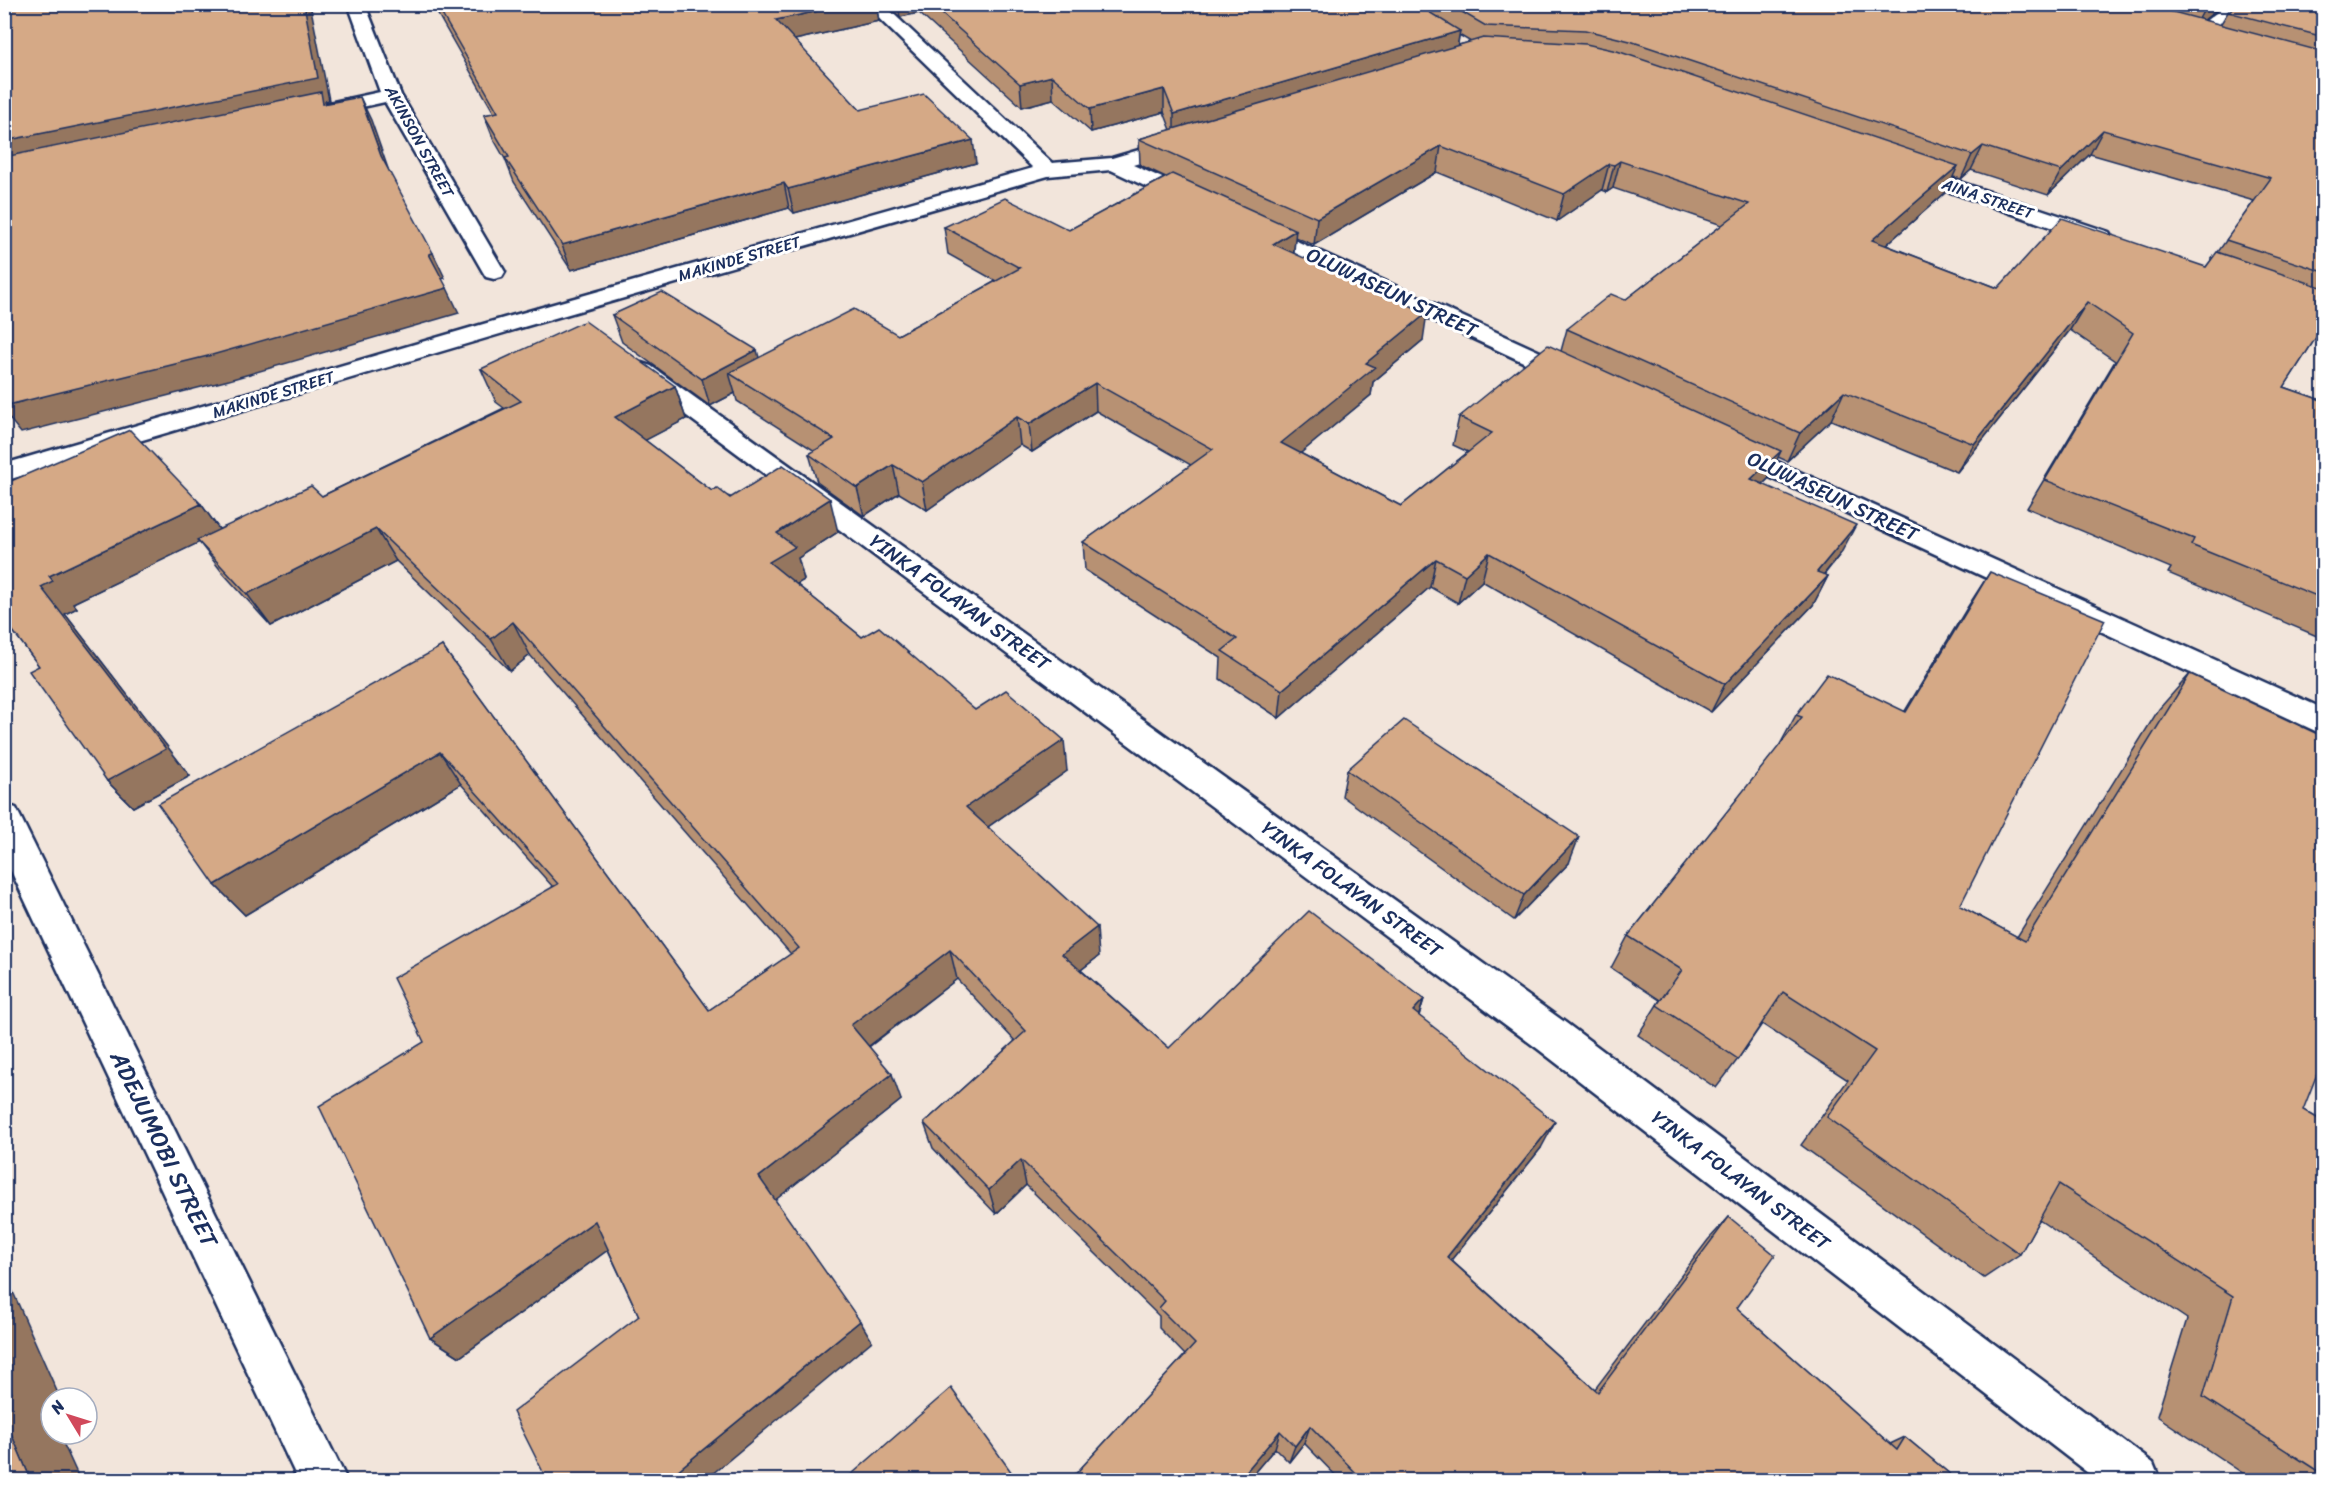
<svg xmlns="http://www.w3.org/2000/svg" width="2328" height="1485" font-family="Sriracha,sans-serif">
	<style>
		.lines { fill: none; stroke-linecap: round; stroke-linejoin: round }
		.street-casing { stroke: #1b2f5e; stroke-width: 5 }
		.street { fill: #fff; fill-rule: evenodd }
		.wall { fill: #b79173; stroke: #1b2f5e; stroke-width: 1.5; fill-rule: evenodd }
		.shaded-wall { fill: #95765e; stroke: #1b2f5e; stroke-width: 1.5 }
		.building { fill: #d5a986; stroke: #1b2f5e; stroke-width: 1.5 }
		.labels { text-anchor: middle; stroke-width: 6; stroke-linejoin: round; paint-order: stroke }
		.far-street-label { font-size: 16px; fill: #1b2f5e; stroke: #fff }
		.street-label { font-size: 20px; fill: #1b2f5e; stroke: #fff }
		.near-street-label { font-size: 24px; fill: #1b2f5e; stroke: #fff }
	</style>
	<rect width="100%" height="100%" fill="#f2e5db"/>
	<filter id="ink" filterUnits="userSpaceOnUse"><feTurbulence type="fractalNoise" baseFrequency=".0167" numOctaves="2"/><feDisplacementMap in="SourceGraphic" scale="12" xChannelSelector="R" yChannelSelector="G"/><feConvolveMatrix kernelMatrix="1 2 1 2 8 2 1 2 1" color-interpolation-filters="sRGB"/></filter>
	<g filter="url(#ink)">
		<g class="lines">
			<defs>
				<g id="street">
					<path d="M348,4H365L401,95L505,272L502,277L494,279L486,277L483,272L385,102L317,117L310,115L307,111L310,107L380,92Z"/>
					<path d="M864,4H883L1052,163L1112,158L1183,137L1190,139L1193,143L1190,147L1133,165L1205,197L1208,202L1205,207L1197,208L1189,207L1111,170L1048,176L520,328L4,481V464L504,318L1033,168Z"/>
					<path d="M2228,4H2248L2203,40H2191L2188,36L2191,32Z"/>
					<path d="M1906,164L2109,232L2112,237L2109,242L2101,244L2093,242L1899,174L1896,170L1899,166Z"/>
					<path d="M1255,222L1582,371L1586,376L1582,381L1573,384L1564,381L1247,234L1244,229L1247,224Z"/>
					<path d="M642,363L651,366L1566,1023L2153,1463L2160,1480H2097L1538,1049L633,376L629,371L633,366Z"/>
					<path d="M1731,441L2324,709V735L1722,455L1718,449L1722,443Z"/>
					<path d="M4,804L16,808L21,818L347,1480H298L4,856Z"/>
				</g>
			</defs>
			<!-- street casing -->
			<use href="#street" class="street-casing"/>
			<!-- street -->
			<use href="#street" class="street"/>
		</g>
		<!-- wall -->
		<g class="wall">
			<path d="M432,4H876L879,21L794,40L860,110L976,163L794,213L789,208L571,270L514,182L505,159L493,138L484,115L494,113Z"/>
			<path d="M887,4H2224L2203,20L2220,25L2228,12L2324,4V325L2284,387L2324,401V639L2168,573L2171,568L2027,508L2115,361L2070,330L1957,472L1831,420L1787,461L1778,457L1768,479L1763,484L1841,553L1824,575L1828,576L1813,605L1711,712L1482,581L1458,603L1430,587L1279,718L1220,679L1221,658L1085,570L1083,542L1191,465L1096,411L1032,452L1020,445L927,510L899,493L864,516L817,482L809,454L815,451L737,401L735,393L710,406L622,342L612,315L759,358L898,335L996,281L948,254L944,227L1069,230L1166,177L1140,165L1139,139L1171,130L1164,112L1091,132L1053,99L1022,107L919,13L900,17ZM1459,35L1471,42L1458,45ZM2090,154L2254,201L2218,252L2206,267L1998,288L1886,245L1946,192L1953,177L1961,179L1971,170L2048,195ZM1437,172L1557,221L1602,190L1607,192L1613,188L1722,225L1625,300L1567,329L1561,351L1459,417L1453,445L1468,452L1401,506L1300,453L1371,395L1373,382L1423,340L1294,253L1295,237L1314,245Z"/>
			<path d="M481,369L675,386L686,419L645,440L712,491L838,532L798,558L804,580L796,584L862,637L975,710L1067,771L988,827L1099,956L1081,970L1169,1048L1424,999L1419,1016L1541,1148L1451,1260L1595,1389L1708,1240L1729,1217L1737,1308L1890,1444L1905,1437L1957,1480H1340L1304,1443L1289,1462L1275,1448L1248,1480H1070L1185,1355L1159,1328V1316L1026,1185L996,1214L933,1148L924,1123L1015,1041L957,979L869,1047L901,1100L775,1200L872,1341L639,1316L608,1250L460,1357L430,1338L424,1042L553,887L461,784L245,915L215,885L442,646L709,1010L791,954L530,655L510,671L396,561L271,626L222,572L199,542L73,603L77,608L65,614L190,776L133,807L107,781L39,666L4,619L201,504L219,529L322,496L504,408L496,402Z"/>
			<path d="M1990,572L1960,906L2017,937L2159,709L2190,674L2303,1110L2324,1122V1480H2253L2157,1416L2187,1319L2039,1220L2020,1254L1984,1278L1801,1145L1848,1080L1762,1024L1738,1059L1716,1088L1638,1035L1660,1000L1611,968L1628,936L1778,748L1796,715L1905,711L1967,608Z"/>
			<path d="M1347,770L1569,863L1514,920L1342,796Z"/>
		</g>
		<!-- shaded-wall -->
		<g class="shaded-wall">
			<path d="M304,4H329L330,6L311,9L329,100L325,101L332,115L4,168V141Z"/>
			<path d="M852,4H876L879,21L781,43L776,20Z"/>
			<path d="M898,4H917L919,13L900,17Z"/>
			<path d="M2208,4H2224L2194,28L2206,6Z"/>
			<path d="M1460,31L1456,53L1174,137V114Z"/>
			<path d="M1052,76L1053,99L1022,107L1020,84Z"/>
			<path d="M1164,89V112L1091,132L1090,109Z"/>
			<path d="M360,97L371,120L392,180L381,156Z"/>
			<path d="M2103,130L2090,154L2048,195L2061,171Z"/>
			<path d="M973,140L976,163L794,213L788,189Z"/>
			<path d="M1441,146L1437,172L1314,245L1317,218Z"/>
			<path d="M1983,146L1971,170L1961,179L1972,155Z"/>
			<path d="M1620,161L1613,188L1607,192L1614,165Z"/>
			<path d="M1609,164L1602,190L1557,221L1564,194Z"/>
			<path d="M1958,166L1946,192L1860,268L1872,240Z"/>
			<path d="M784,183L789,208L571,270L562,245Z"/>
			<path d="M1296,230L1293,257L1273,244Z"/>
			<path d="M433,253L445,278L441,279L429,254Z"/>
			<path d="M447,288L459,313L229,380L21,433L4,412V406Z"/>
			<path d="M2087,302L2070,330L1957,472L1974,444Z"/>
			<path d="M1427,313L1423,340L1373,382L1371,395L1279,471L1281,443L1366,363Z"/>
			<path d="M757,350L764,377L729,373L735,393L710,406L702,379Z"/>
			<path d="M1095,383L1096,411L1032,452L1029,424Z"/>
			<path d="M675,386L686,419L627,450L615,417Z"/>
			<path d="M1844,392L1831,420L1787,461L1800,433Z"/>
			<path d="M1017,417L1020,445L927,510L922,482Z"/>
			<path d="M1781,451L1768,479L1739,507L1751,479Z"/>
			<path d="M893,465L899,493L864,516L857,488Z"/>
			<path d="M830,499L838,532L798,558L804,580L779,595L769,562L777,533Z"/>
			<path d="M201,504L221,532L73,603L77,608L65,614L190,776L133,807L107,781L41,587L49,576Z"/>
			<path d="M1856,525L1841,553L1803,600L1817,572Z"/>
			<path d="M376,529L396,561L271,626L247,594Z"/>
			<path d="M1489,553L1482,581L1458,603L1465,575Z"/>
			<path d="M1436,559L1430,587L1279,718L1282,690Z"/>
			<path d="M1828,576L1813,605L1711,712L1725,684Z"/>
			<path d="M513,622L530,655L510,671L491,639Z"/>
			<path d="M1064,740L1067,771L972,838L966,807Z"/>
			<path d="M440,752L461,784L245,915L215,885Z"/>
			<path d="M1579,837L1569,863L1514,920L1524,895Z"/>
			<path d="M1097,927L1099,956L1065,982L1062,954Z"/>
			<path d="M950,950L957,979L861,1052L851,1025Z"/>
			<path d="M1424,999L1415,1027L1413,1011Z"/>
			<path d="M892,1074L901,1100L774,1201L759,1177Z"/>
			<path d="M1555,1122L1541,1148L1436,1279L1447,1257Z"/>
			<path d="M1021,1160L1026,1185L996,1214L989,1190Z"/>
			<path d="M595,1221L616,1244L460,1357L430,1338Z"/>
			<path d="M4,1281L9,1283L60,1398H51V1434H59L80,1480H31L4,1417Z"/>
			<path d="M860,1321L872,1341L705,1480H666Z"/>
			<path d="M1310,1426L1304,1443L1289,1462L1295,1446Z"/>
			<path d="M1280,1431L1275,1448L1248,1480H1239Z"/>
		</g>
		<!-- building -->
		<g class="building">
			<path d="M4,4H304L318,78L4,141Z"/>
			<path d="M436,4H852L776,20L860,110L924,94L973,140L788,189L784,183L562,245L505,158L509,157L484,115L498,112Z"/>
			<path d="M931,4H1416L1460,31L1174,114L1164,89L1090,109L1052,76L1020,84Z"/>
			<path d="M1448,4H2143L2324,52V272L2226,240L2271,178L2103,130L2061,171L1983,146L1972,155L1630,41L1585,30L1486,26Z"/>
			<path d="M2237,4H2324V37L2228,12Z"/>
			<path d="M1483,38L1586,44L1617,51L1958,166L1872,240L1998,288L2062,218L2206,267L2217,252L2324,288V325L2284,387L2324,401V599L2191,545L2194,539L2045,480L2133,333L2087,302L1974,444L1844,392L1800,433L1567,329L1611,294L1625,300L1749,204L1620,161L1614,165L1609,164L1564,194L1441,146L1317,218L1139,139Z"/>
			<path d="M321,92L323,104L360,97L381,156L433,253L429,254L447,288L212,355L4,406V157Z"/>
			<path d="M1172,174L1296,230L1273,244L1427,313L1366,363L1375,367L1281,443L1401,506L1492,433L1459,417L1548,345L1781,451L1751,479L1856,525L1817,572L1828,576L1725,684L1489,553L1465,575L1436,559L1282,690L1222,651L1237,639L1083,542L1213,449L1095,383L1029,424L1017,417L922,482L893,465L857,488L809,454L834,439L729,373L854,309L898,335L1020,268L944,227L1005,198L1069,230Z"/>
			<path d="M662,292L757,350L702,379L612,315Z"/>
			<path d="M585,321L675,386L615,417L712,491L717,488L730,498L783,465L830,499L777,533L795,547L769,562L862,637L879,627L975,710L1006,690L1064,740L966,807L1097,927L1062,954L1169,1048L1309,911L1424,999L1413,1011L1555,1122L1447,1257L1598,1392L1729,1217L1775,1255L1737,1308L1897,1450L1905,1437L1957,1480H1363L1310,1426L1295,1446L1280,1431L1239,1480H1070L1195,1344L1159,1308L1165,1301L1021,1160L989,1190L924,1123L1026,1031L950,950L851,1025L892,1074L759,1177L860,1321L666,1480H547L513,1412L639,1316L595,1221L430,1338L319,1106L424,1042L393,978L558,884L440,752L215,885L158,804L442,646L709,1010L799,948L513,622L491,639L376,529L247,594L197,540L311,486L322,496L521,401L481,369Z"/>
			<path d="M130,430L201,504L49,576L53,581L41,587L166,749L107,781L29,671L39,666L4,619V484Z"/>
			<path d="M1990,572L2105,620L1960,906L2025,941L2190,674L2324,737V1056L2303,1110L2324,1122V1475L2203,1397L2233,1296L2059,1184L2020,1254L1827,1117L1875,1051L1783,992L1738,1059L1657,1005L1682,970L1628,936L1802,717L1796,715L1827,674L1906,712Z"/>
			<path d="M1404,720L1579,837L1524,895L1347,770Z"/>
			<path d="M4,1375L12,1393L4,1398Z"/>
			<path d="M951,1388L1017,1480H845Z"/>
			<path d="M4,1417L31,1480H4Z"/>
		</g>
	</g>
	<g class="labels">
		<!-- far-street labels -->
		<g class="far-street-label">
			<text transform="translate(420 141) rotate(61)" y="6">AKINSON STREET</text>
			<text transform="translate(1988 198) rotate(19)" y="6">AINA STREET</text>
			<text transform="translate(739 258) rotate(-16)" y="6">MAKINDE STREET</text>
			<text transform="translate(273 394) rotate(-17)" y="6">MAKINDE STREET</text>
		</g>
		<!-- street labels -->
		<g class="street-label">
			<text transform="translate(1392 292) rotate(25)" y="7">OLUWASEUN STREET</text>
			<text transform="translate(1833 496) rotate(25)" y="7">OLUWASEUN STREET</text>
			<text transform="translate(960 602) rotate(36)" y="7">YINKA FOLAYAN STREET</text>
			<text transform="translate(1352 889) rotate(36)" y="7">YINKA FOLAYAN STREET</text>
			<text transform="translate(1741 1180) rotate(37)" y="7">YINKA FOLAYAN STREET</text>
		</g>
		<!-- near-street labels -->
		<g class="near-street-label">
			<text transform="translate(164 1149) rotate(64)" y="8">ADEJUMOBI STREET</text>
		</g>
	</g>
	<!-- margin -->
	<rect width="2328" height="1485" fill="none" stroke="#fff" stroke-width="24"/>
	<rect x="12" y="12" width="2304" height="1461" fill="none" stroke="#1b2f5e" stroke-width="2" filter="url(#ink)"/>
	<!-- north arrow -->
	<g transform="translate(69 1416) rotate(308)"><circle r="28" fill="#ffffff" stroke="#a4acbf" stroke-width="1.5"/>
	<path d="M0-4.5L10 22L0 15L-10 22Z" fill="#d1495b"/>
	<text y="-9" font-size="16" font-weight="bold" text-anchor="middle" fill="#1b2f5e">N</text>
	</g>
</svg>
